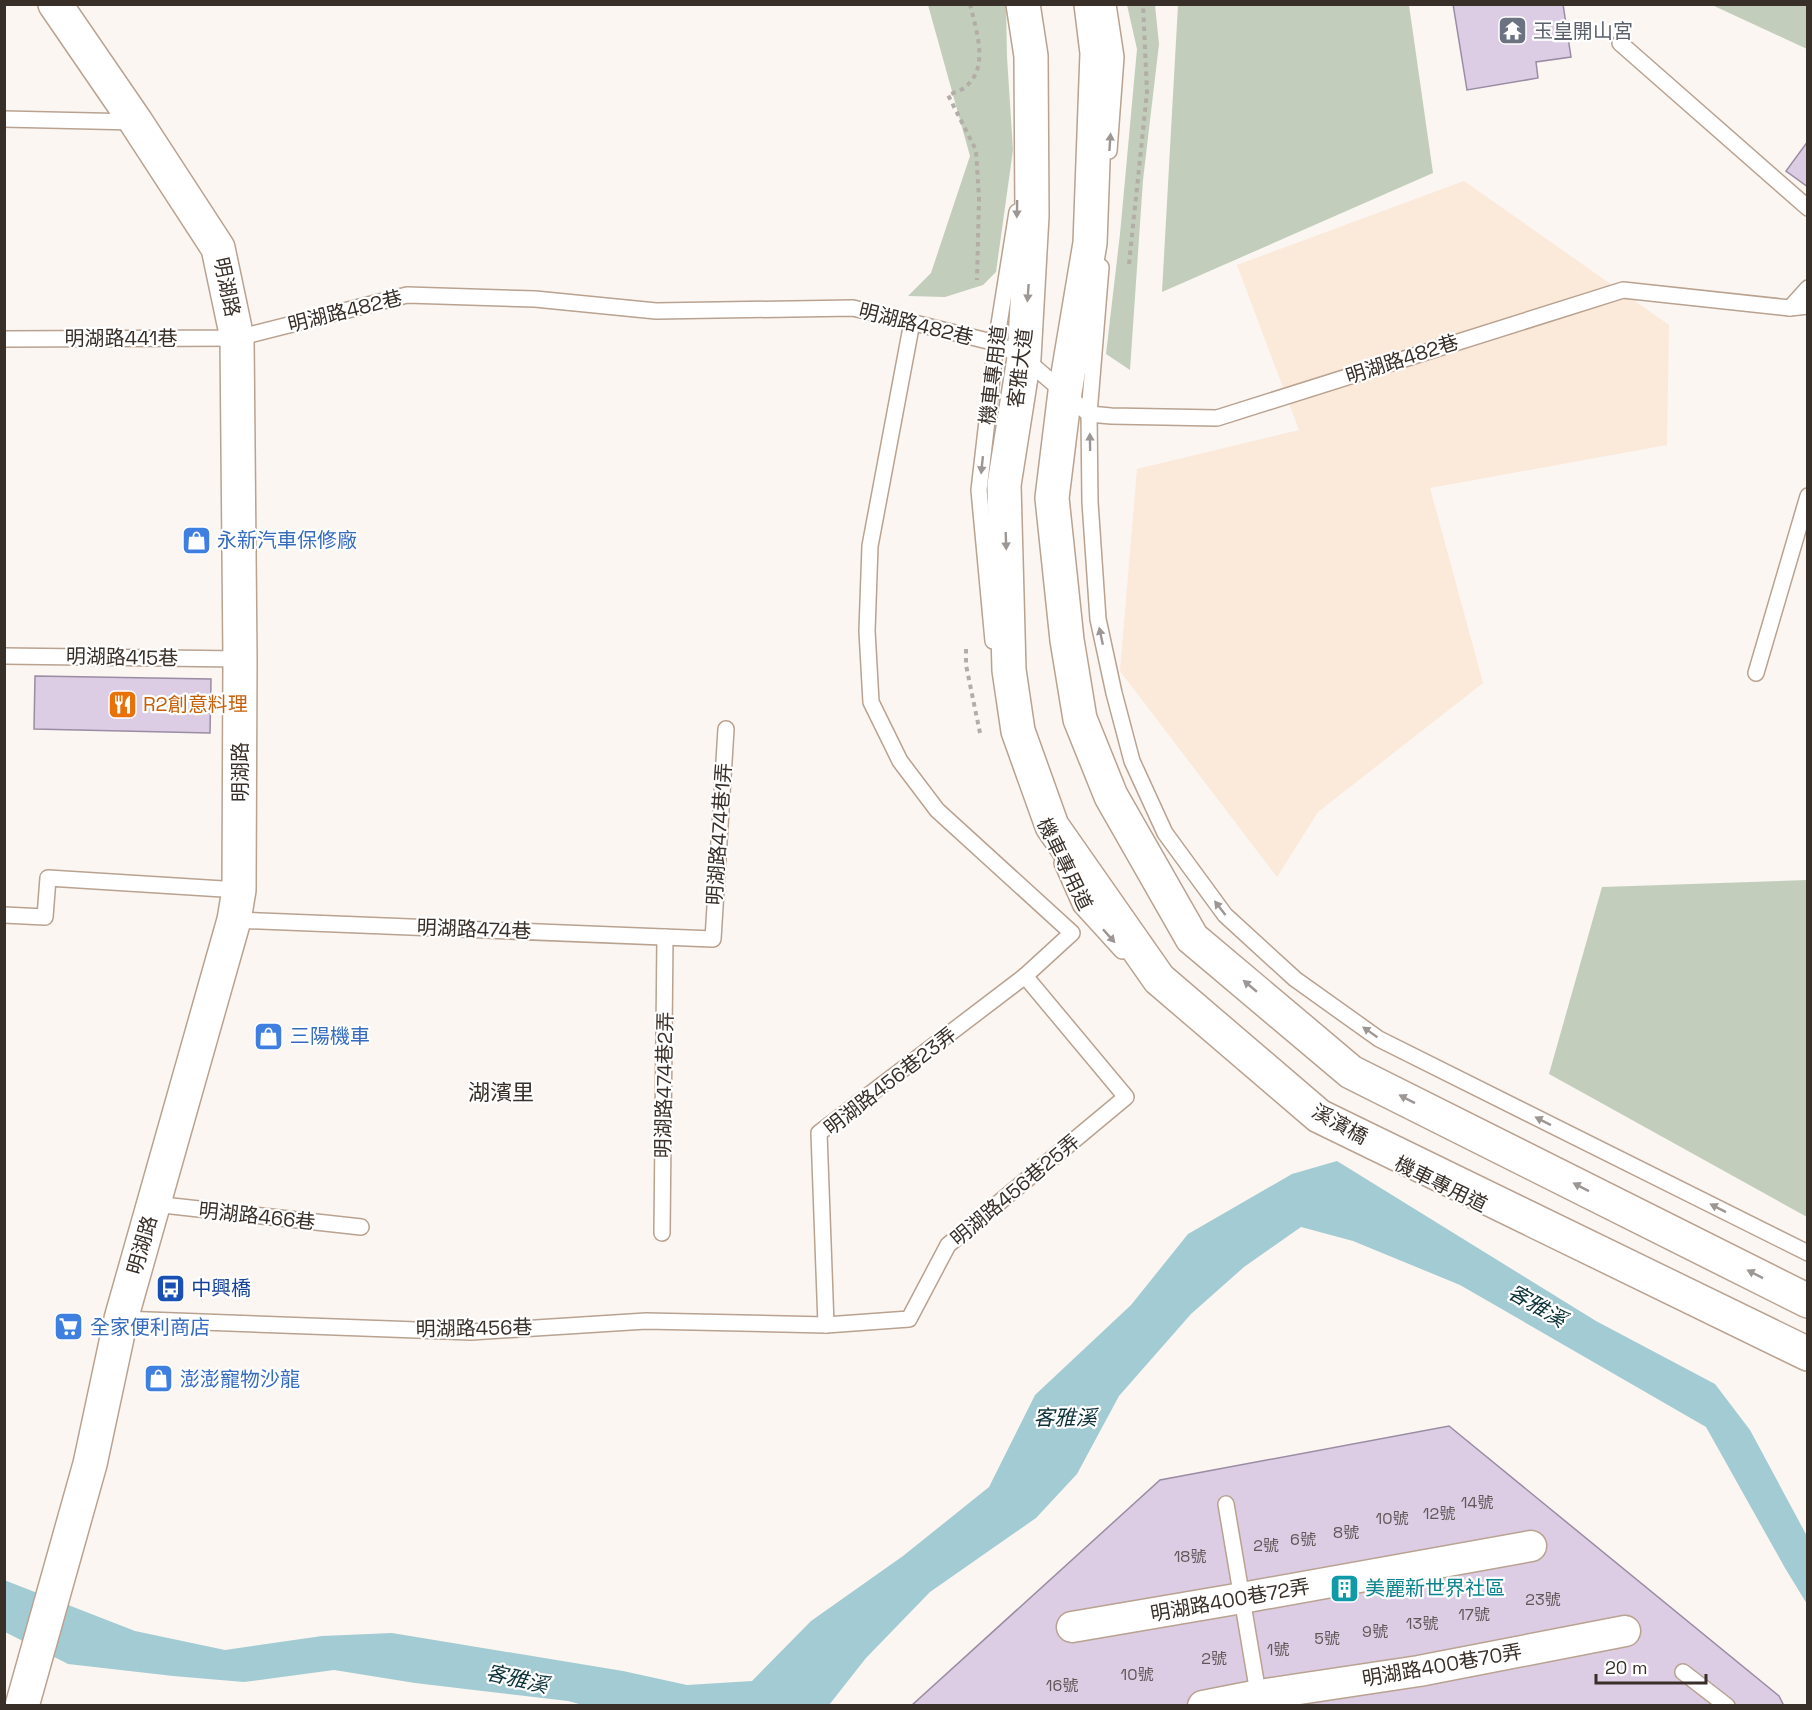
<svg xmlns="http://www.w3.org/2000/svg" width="1812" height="1710" font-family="'Space Grotesk','Noto Sans TC',sans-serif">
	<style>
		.built { fill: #fbe9da }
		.green { fill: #c2cebb }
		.water { fill: #a3cbd3 }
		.building { fill: #dccde5; stroke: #9a8ca3; stroke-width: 1.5 }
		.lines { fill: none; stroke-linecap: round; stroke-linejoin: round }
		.lane-casing { stroke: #b9a290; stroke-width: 18 }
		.street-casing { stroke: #b9a290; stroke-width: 33 }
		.secondary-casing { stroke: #b9a290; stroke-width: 36 }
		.path { stroke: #b3ada8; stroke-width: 4; stroke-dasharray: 4.5 4.5; stroke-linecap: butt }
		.lane { stroke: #fff; stroke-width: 15 }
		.street { stroke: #fff; stroke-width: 30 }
		.secondary { stroke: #fff; stroke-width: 33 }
		.oneway { fill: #9c9794 }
		.labels { text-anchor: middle; stroke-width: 4.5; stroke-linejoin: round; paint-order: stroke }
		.number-label { font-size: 16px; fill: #615657 }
		.worship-label { font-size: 20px; fill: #5b616d; stroke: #fff; text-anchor: start }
		.street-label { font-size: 20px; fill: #382f28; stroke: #fff }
		.shop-label { font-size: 20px; fill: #366cbe; stroke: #fff; text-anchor: start }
		.food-label { font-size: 20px; fill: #c56008; stroke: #fff; text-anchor: start }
		.transit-label { font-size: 20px; fill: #164399; stroke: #fff; text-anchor: start }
		.culture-label { font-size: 20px; fill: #0d838f; stroke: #fff; text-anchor: start }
		.water-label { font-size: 21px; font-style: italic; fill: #0a3238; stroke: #fff }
		.quarter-label { font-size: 22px; fill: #382f28; stroke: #fff }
	</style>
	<rect width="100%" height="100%" fill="#fbf6f2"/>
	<!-- built -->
	<path class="built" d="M1464,181L1669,325L1667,445L1430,488L1483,683L1318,812L1277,877L1120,671L1137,469L1299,430L1237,265Z"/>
	<!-- green -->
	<g class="green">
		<path d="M928,5H1006L1007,57L1013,150L996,272L983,285L945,297L908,296L931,273L970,156Z"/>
		<path d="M1127,5H1155L1159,44L1143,180L1130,370L1106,354L1120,234L1137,49Z"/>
		<path d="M1178,5H1409L1433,173L1162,292Z"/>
		<path d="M1712,5H1807V49Z"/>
		<path d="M1807,880H1808L1807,1217L1549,1074L1602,887Z"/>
	</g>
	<!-- water -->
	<path class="water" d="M1337,1161L1596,1321L1715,1384L1750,1430L1808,1538L1807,1604L1785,1568L1706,1427L1460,1285L1353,1241L1301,1227L1244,1267L1191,1314L1119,1396L1077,1474L1036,1518L930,1592L866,1658L829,1705H583L568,1701L415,1683L334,1670L244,1682L173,1676L68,1664L5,1632L4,1580L135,1631L225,1650L322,1636L392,1633L623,1671L687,1685L752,1681L811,1621L903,1556L989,1487L1035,1395L1131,1305L1188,1234L1292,1174Z"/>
	<!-- building -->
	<g class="building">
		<path d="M1453,4H1563L1571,57L1536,62L1538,78L1467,90Z"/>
		<path d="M1808,141V187L1786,171Z"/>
		<path d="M35,676L211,679L210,733L34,729Z"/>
		<path d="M1449,1426L1779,1696L1784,1706H911L1160,1480Z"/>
	</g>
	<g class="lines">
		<defs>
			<g id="lane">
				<path d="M1108,4L1116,57L1109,151"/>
				<path d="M1620,43L1808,208"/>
				<path d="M4,119L136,122"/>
				<path d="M1101,267L1089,414L1090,502L1098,619L1114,693L1132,761L1165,833L1225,915L1295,979L1379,1039L1808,1253"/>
				<path d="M1790,308L1808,288"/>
				<path d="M4,339L237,338L407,295L535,299L656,311L853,308L996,343L1024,358L1089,414L1111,416L1217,418L1623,290L1790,308L1808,306"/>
				<path d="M993,641L979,490L996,343L1017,212"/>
				<path d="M4,656L240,659"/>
				<path d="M1756,673L1808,496"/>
				<path d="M1062,863L1081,906L1122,951"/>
				<path d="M4,915L45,917L48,878L239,890"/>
				<path d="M234,920L713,939L726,729"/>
				<path d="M154,1204L361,1227"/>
				<path d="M662,1233L665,937"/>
				<path d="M121,1319L471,1332L646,1321L826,1325L909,1319L948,1245L1126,1097L1025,976L1072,933L937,810L900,761L871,702L867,631L870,546L912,322"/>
				<path d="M826,1325L819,1133L1025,976"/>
				<path d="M1226,1504L1259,1699"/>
				<path d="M1683,1672L1727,1706"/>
			</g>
			<g id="street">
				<path d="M1072,1627L1242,1598L1531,1546"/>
				<path d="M1203,1706L1259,1695L1419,1671L1625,1631"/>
			</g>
			<g id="secondary">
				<path d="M1023,4L1031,56L1032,216L1024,358L1004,485L1009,670L1018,731L1052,826L1159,979L1319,1116L1808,1354"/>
				<path d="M1091,4L1097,53L1090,243L1065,392L1052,498L1067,640L1080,719L1111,796L1192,938L1351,1072L1808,1301"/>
				<path d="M22,1706L90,1464L121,1319L234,920L239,890L240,659L237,338L218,248L136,122L55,4"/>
			</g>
		</defs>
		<!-- lane casing -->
		<use href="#lane" class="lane-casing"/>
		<!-- street casing -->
		<use href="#street" class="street-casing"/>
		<!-- secondary casing -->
		<use href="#secondary" class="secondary-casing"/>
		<!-- path -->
		<g class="path">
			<path d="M970,4C976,30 990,68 965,87C961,91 953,93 948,95L976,150L979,199L977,280"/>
			<path d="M1129,264L1147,92L1143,4"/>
			<path d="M966,649V665L980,733"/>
		</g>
		<!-- lane -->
		<use href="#lane" class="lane"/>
		<!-- street -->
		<use href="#street" class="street"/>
		<!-- secondary -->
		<use href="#secondary" class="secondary"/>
	</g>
	<!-- one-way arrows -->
	<defs><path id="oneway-solid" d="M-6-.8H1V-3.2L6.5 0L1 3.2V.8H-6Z" transform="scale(1.5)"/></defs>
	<g class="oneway">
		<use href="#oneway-solid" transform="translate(1110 142) rotate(-86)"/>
		<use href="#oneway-solid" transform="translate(1017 209) rotate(91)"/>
		<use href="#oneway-solid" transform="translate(1028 293) rotate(94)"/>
		<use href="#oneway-solid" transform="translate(1090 442) rotate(-91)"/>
		<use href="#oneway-solid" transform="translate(982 465) rotate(96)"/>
		<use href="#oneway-solid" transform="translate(1006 541) rotate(88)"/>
		<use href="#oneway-solid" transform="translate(1101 636) rotate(-102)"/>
		<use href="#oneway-solid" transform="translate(1220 908) rotate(-128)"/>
		<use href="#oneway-solid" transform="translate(1109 936) rotate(48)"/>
		<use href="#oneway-solid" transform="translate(1250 986) rotate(-140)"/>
		<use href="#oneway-solid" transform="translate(1370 1032) rotate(-145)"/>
		<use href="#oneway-solid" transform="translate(1407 1099) rotate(-153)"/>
		<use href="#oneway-solid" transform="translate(1543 1121) rotate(-153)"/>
		<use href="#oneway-solid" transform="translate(1581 1187) rotate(-153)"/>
		<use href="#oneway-solid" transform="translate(1718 1208) rotate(-153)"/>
		<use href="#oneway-solid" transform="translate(1755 1274) rotate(-153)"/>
	</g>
	<!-- icons -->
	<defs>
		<symbol id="temple-square" viewBox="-11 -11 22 22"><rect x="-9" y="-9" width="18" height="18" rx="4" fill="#6b7280" stroke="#fff"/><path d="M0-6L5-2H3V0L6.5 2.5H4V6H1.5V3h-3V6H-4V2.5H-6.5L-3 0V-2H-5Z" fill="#fff"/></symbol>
		<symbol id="shop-square" viewBox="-11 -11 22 22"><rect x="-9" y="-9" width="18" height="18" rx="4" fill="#3f7fe0" stroke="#fff"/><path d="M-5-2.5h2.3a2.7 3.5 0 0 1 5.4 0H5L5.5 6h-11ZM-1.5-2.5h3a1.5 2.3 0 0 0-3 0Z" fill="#fff"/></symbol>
		<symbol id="restaurant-square" viewBox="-11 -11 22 22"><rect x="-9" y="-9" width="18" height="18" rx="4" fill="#e8710a" stroke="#fff"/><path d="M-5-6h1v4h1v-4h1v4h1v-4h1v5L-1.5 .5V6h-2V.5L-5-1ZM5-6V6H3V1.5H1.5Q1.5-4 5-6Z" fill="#fff"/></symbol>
		<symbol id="bus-square" viewBox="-11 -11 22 22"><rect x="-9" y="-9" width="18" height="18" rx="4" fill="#1a4fb4" stroke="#fff"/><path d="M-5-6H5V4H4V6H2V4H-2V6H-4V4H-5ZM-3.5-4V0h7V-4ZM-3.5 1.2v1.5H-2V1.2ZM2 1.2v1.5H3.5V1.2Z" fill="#fff"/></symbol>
		<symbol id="supermarket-square" viewBox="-11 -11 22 22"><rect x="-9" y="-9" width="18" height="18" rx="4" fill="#3f7fe0" stroke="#fff"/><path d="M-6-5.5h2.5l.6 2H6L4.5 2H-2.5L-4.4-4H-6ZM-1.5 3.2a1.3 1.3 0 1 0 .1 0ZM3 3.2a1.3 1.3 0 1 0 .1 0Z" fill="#fff"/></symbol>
		<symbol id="building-square" viewBox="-11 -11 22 22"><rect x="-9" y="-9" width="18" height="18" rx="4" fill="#0f9aa8" stroke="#fff"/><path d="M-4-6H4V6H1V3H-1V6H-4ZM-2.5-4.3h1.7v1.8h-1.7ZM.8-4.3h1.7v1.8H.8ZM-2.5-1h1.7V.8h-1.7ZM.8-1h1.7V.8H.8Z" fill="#fff"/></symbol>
	</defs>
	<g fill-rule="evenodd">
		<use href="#temple-square" x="1496" y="14" width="33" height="33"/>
		<use href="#shop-square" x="180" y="524" width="33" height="33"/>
		<use href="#restaurant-square" x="106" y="688" width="33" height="33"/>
		<use href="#shop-square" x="252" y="1020" width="33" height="33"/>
		<use href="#bus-square" x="154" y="1272" width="33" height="33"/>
		<use href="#supermarket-square" x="52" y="1310" width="33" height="33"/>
		<use href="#shop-square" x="142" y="1362" width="33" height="33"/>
		<use href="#building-square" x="1328" y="1572" width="33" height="33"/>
	</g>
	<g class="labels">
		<!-- number labels -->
		<g class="number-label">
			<text x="1477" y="1508">14號</text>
			<text x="1439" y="1519">12號</text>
			<text x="1392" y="1524">10號</text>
			<text x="1346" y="1538">8號</text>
			<text x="1303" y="1545">6號</text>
			<text x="1266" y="1551">2號</text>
			<text x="1190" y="1562">18號</text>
			<text x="1543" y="1605">23號</text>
			<text x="1474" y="1620">17號</text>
			<text x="1422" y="1629">13號</text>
			<text x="1375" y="1637">9號</text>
			<text x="1327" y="1644">5號</text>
			<text x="1278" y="1655">1號</text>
			<text x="1214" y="1664">2號</text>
			<text x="1137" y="1680">10號</text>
			<text x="1062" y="1691">16號</text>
		</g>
		<!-- worship labels -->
		<g class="worship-label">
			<text x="1533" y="38">玉皇開山宮</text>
		</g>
		<!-- street labels -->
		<g class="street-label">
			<text transform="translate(227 287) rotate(78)" y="7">明湖路</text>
			<text transform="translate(345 311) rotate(-14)" y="7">明湖路482巷</text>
			<text transform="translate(916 324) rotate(14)" y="7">明湖路482巷</text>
			<text x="121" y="345">明湖路441巷</text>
			<text transform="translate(1402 359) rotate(-18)" y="7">明湖路482巷</text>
			<text transform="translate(1020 368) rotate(-83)" y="7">客雅大道</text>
			<text transform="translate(993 375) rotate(-83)" y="7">機車專用道</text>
			<text transform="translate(122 657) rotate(1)" y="7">明湖路415巷</text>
			<text transform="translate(240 772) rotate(-90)" y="7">明湖路</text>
			<text transform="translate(719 834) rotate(-86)" y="7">明湖路474巷1弄</text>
			<text transform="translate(1065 864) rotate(64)" y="7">機車專用道</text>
			<text transform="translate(474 929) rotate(2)" y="7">明湖路474巷</text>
			<text transform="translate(890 1081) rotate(-38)" y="7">明湖路456巷23弄</text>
			<text transform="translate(664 1085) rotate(-89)" y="7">明湖路474巷2弄</text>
			<text transform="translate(1340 1124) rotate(29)" y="7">溪濱橋</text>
			<text transform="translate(1441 1184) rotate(26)" y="7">機車專用道</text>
			<text transform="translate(1015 1190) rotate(-40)" y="7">明湖路456巷25弄</text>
			<text transform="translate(257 1216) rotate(6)" y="7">明湖路466巷</text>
			<text transform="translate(142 1245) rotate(-74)" y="7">明湖路</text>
			<text transform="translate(474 1328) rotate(-1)" y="7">明湖路456巷</text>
			<text transform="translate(1230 1600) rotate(-10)" y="7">明湖路400巷72弄</text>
			<text transform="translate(1442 1665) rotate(-10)" y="7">明湖路400巷70弄</text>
		</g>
		<!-- shop labels -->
		<g class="shop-label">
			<text x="217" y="547">永新汽車保修廠</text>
			<text x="290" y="1043">三陽機車</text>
			<text x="90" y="1334">全家便利商店</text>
			<text x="180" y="1386">澎澎寵物沙龍</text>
		</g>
		<!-- food labels -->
		<g class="food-label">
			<text x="143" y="711">R2創意料理</text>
		</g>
		<!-- transit labels -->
		<g class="transit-label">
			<text x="191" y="1295">中興橋</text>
		</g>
		<!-- culture labels -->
		<g class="culture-label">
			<text x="1365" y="1595">美麗新世界社區</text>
		</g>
		<!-- water labels -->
		<g class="water-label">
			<text transform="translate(1537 1306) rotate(30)" y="7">客雅溪</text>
			<text x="1065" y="1425">客雅溪</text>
			<text transform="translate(517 1679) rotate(13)" y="7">客雅溪</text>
		</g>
		<!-- quarter labels -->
		<g class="quarter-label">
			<text x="501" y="1100">湖濱里</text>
		</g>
	</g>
	<!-- border -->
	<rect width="1812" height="1710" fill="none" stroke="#382f28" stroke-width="12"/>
	<!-- scale -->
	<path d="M1596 1674v9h110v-9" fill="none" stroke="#382f28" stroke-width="3"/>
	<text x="1605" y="1674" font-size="18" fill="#382f28" stroke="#ffffff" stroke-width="4.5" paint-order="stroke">20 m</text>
</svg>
